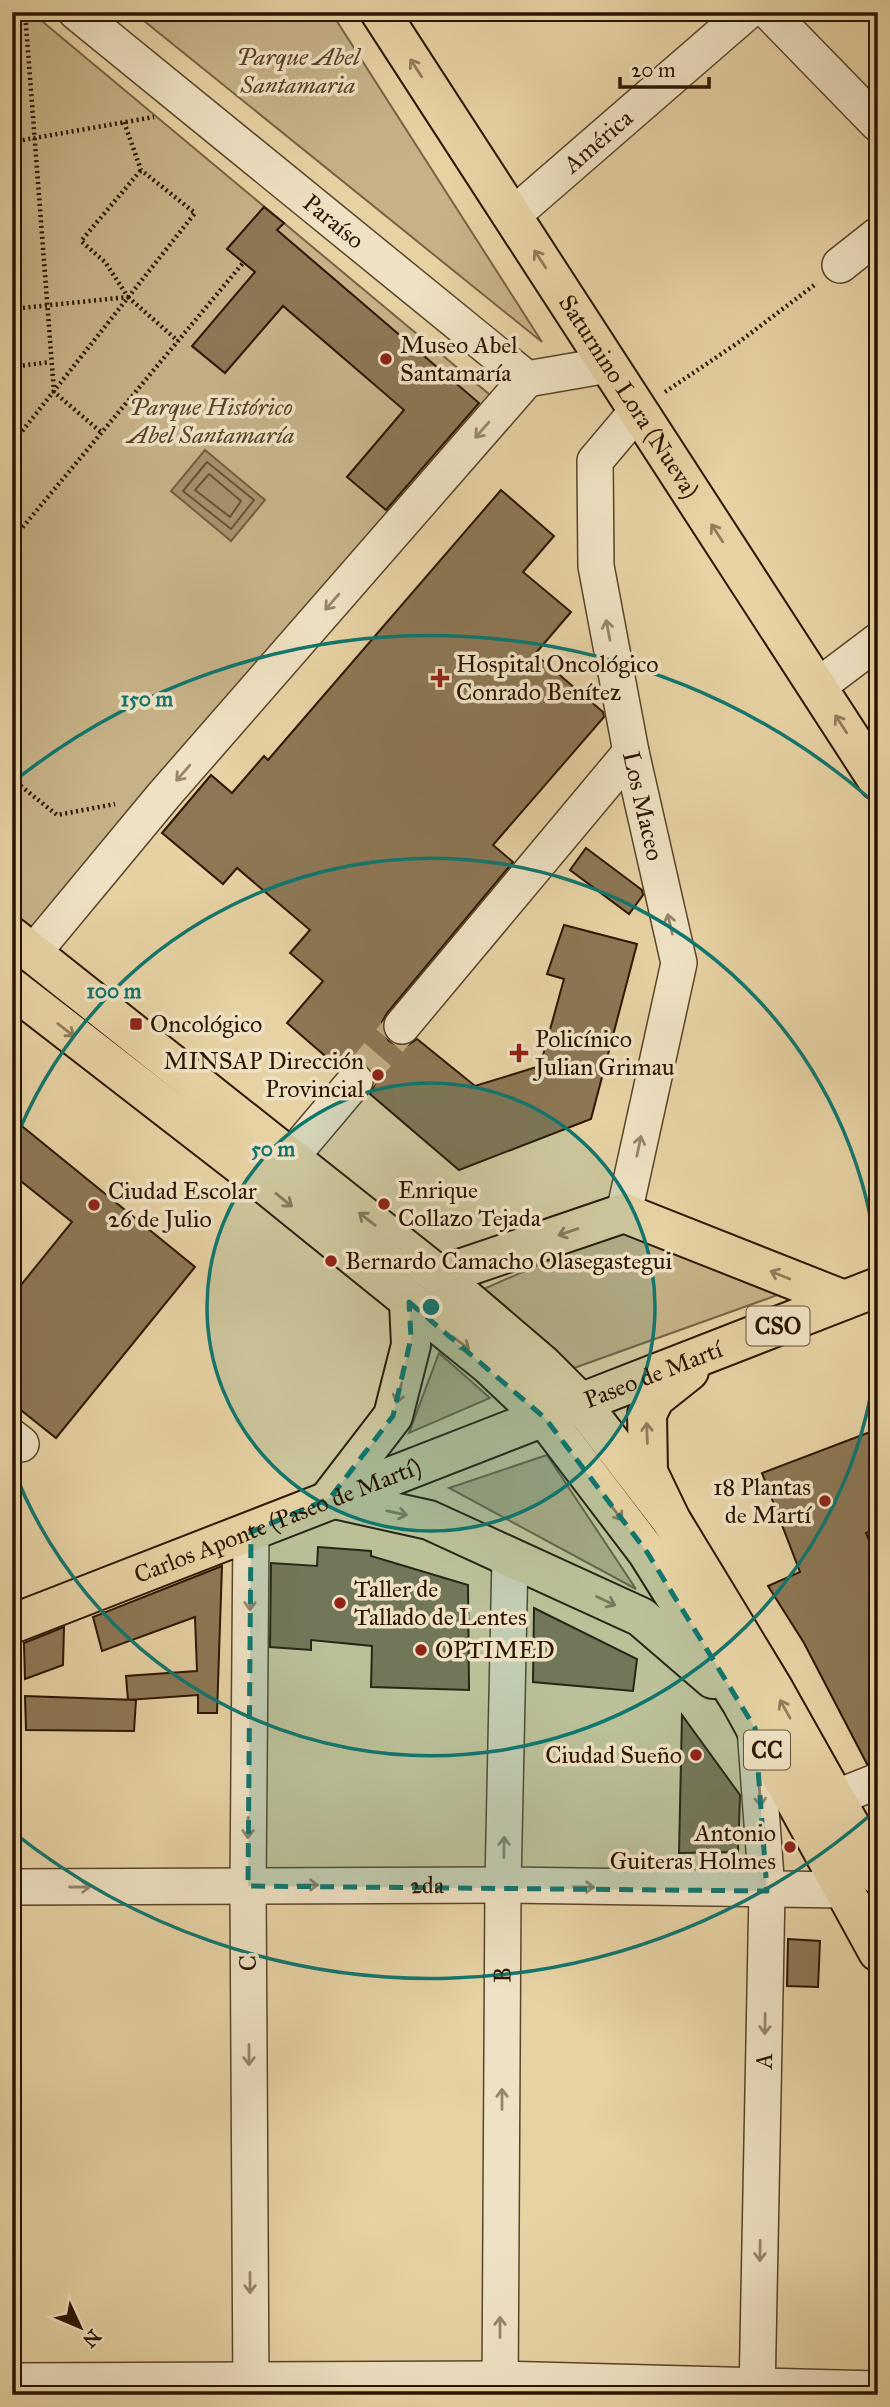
<svg xmlns="http://www.w3.org/2000/svg" width="890" height="2407" font-family="'IM FELL Great Primer',serif">
	<style>
		.green { fill: #c7b288; stroke: #796344; stroke-width: 2 }
		.water { fill: #a7916c; stroke: #755f41; stroke-width: 2 }
		.lines { fill: none; stroke-linecap: round; stroke-linejoin: round }
		.shore { stroke: #695236; stroke-width: 2 }
		.building { fill: #8d7755; stroke: #2b1400; stroke-width: 2 }
		.minor-tunnel { stroke: #c1ac83; stroke-width: 35; stroke-dasharray: 35 18; stroke-linecap: butt }
		.minor-casing { stroke: #5a4429; stroke-width: 38 }
		.major-casing { stroke: #2b1400; stroke-width: 42 }
		.path { stroke: #2b1400; stroke-width: 4.5; stroke-dasharray: 2 3.5; stroke-linecap: butt }
		.minor { stroke: #efe2c4; stroke-width: 35 }
		.major { stroke: #e7d2a4; stroke-width: 38 }
		.oneway { stroke: #927c5a }
		.oneway2 { stroke: #97856c }
		.marked { fill: #0f766e; fill-opacity: 0.2; stroke: #0f766e; stroke-width: 5; stroke-dasharray: 14 9; stroke-linejoin: round }
		.ring { fill: none; stroke: #0f766e; stroke-width: 3.5 }
		.poi-dot { fill: #8f2418; stroke: #efe2c4; stroke-width: 2.5 }
		.labels { text-anchor: middle; stroke-width: 7; stroke-linejoin: round; paint-order: stroke }
		.shield { fill: #efe2c4; stroke: #66523b; stroke-width: 2 }
		.shield-label { font-size: 23px; font-weight: bold; fill: #2b1400 }
		.park-label { font-size: 24px; font-style: italic; fill: #5a4329; stroke: #efe2c4 }
		.street-label { font-size: 24px; fill: #2b1400; stroke: #efe2c4 }
		.poi-label { font-size: 24px; fill: #2b1400; stroke: #efe2c4; text-anchor: start }
		.centre { fill: #0f766e; stroke: #efe2c4; stroke-width: 3.5 }
		.ring-label { font-size: 21px; text-anchor: middle; font-weight: bold; fill: #0f766e; stroke: #efe2c4; stroke-width: 7; stroke-linejoin: round; paint-order: stroke }
	</style>
	<rect width="100%" height="100%" fill="#e7d2a4"/>
	<filter id="stains"><feTurbulence type="fractalNoise" baseFrequency=".00286" numOctaves="4"/><feColorMatrix values="0 0 0 0 .2 0 0 0 0 .09 0 0 0 0 .02 0 0 0 .5 -.17"/></filter>
	<radialGradient id="worn" r=".72"><stop offset=".6" stop-color="#630" stop-opacity="0"/><stop offset="1" stop-color="#630" stop-opacity=".3"/></radialGradient>
	<!-- green -->
	<g class="green">
		<path d="M12,12H31L490,395L38,936L12,914Z"/>
		<path d="M133,12H331L542,342Z"/>
		<path d="M632,1224L786,1292L574,1368L479,1291Z"/>
		<path d="M439,1353L490,1398L409,1433Z"/>
		<path d="M547,1455L636,1589L449,1488Z"/>
	</g>
	<!-- water -->
	<path class="water" d="M205,450L265,500L231,541L171,491Z"/>
	<g class="lines">
		<!-- shore -->
		<g class="shore">
			<path d="M207,462L254,500L231,529L183,491Z"/>
			<path d="M209,474L241,501L230,517L195,490Z"/>
		</g>
	</g>
	<!-- building -->
	<g class="building">
		<path d="M264,207L284,223L277,230L479,403L386,510L347,477L404,410L283,306L225,373L192,346L255,272L227,249Z"/>
		<path d="M501,490L554,536L523,572L571,612L535,654L603,712L604,717L493,845L513,862L387,1013L382,1022L383,1032L389,1041L398,1046L408,1045L417,1039L475,1086L540,1066L564,979L547,974L564,925L637,944L591,1119L459,1170L370,1094L375,1084L368,1066L358,1061L348,1062L339,1068L287,1023L323,981L290,953L310,930L237,868L223,884L162,833L211,775L232,793L264,756L268,760Z"/>
		<path d="M586,848L642,890L643,895L629,914L570,870Z"/>
		<path d="M12,1118L195,1267L56,1438L12,1403V1296L72,1222L12,1174Z"/>
		<path d="M878,1429V1528L866,1533L878,1561V1761L867,1764L804,1643L768,1586L800,1572L762,1473Z"/>
		<path d="M318,1547L371,1551V1556L468,1585L469,1690L371,1687L372,1646L311,1640V1650L270,1647L271,1563L317,1566Z"/>
		<path d="M222,1566L217,1713H198V1695L128,1700L126,1676L197,1671L195,1617L102,1651L93,1617Z"/>
		<path d="M534,1608L637,1659L633,1691L533,1682Z"/>
		<path d="M64,1627L63,1665L25,1679L24,1643Z"/>
		<path d="M25,1696L136,1700L134,1731L26,1730Z"/>
		<path d="M682,1715L740,1795L738,1852L679,1853Z"/>
		<path d="M788,1939L820,1941L818,1987L787,1986Z"/>
	</g>
	<g class="lines">
		<!-- minor-tunnel -->
		<path class="minor-tunnel" d="M355,1081L402,1026"/>
		<defs>
			<g id="minor">
				<path id="s1" d="M76,12L527,379L608,365"/>
				<path d="M769,12L878,124"/>
				<path id="s2" d="M512,216L747,12"/>
				<path d="M840,265L878,235"/>
				<path d="M817,687L878,641"/>
				<path d="M33,953L164,795L527,379"/>
				<path d="M402,1026L631,752"/>
				<path d="M290,1158L355,1081"/>
				<path d="M624,1213L679,963L631,752L596,566L595,461L638,410"/>
				<path d="M12,1437L21,1444"/>
				<path d="M755,1728L767,1891L757,2395"/>
				<path d="M835,1798L878,1781"/>
				<path id="s3" d="M12,1887L503,1885L841,1890"/>
				<path d="M12,2381L500,2379L878,2389"/>
				<path d="M251,2395L248,1886L251,1532"/>
				<path id="s4" d="M500,2395L503,1885L510,1556"/>
			</g>
			<g id="major">
				<path id="s5" d="M380,12L878,781"/>
				<path d="M12,937L439,1276L543,1365L581,1403L671,1520"/>
				<path d="M12,988L265,1184L489,1365L545,1418L647,1552L741,1702L878,1952"/>
				<path d="M439,1276L624,1213L844,1300"/>
				<path d="M409,1302L411,1345L393,1416L330,1498L429,1520L641,1617L713,1679"/>
				<path d="M689,1371L655,1398L647,1414L648,1472L671,1520L773,1688L878,1875"/>
				<path id="s6" d="M12,1624L878,1287"/>
			</g>
		</defs>
		<!-- minor casing -->
		<use href="#minor" class="minor-casing"/>
		<!-- major casing -->
		<use href="#major" class="major-casing"/>
		<!-- path -->
		<g class="path">
			<path d="M25,12L54,392L102,433"/>
			<path d="M12,142L154,117"/>
			<path d="M128,297L178,341"/>
			<path d="M12,309L128,297L105,262L81,241L141,170"/>
			<path d="M12,367L50,362"/>
			<path d="M665,392L739,342L817,283"/>
			<path d="M12,444L195,213L141,170L124,122"/>
			<path d="M12,540L243,263"/>
			<path d="M12,779L57,815L115,804"/>
		</g>
		<!-- minor -->
		<use href="#minor" class="minor"/>
		<!-- major -->
		<use href="#major" class="major"/>
	</g>
	<!-- one-way arrows -->
	<defs><path id="oneway-shaft" d="M-6 0H5M1.5-3L5.5 0L1.5 3" fill="none" stroke-width="1.6" stroke-linecap="round" stroke-linejoin="round" transform="scale(1.75)"/></defs>
	<g class="oneway">
		<use href="#oneway-shaft" transform="translate(416 68) rotate(-123)"/>
		<use href="#oneway-shaft" transform="translate(540 259) rotate(-123)"/>
		<use href="#oneway-shaft" transform="translate(717 533) rotate(-123)"/>
		<use href="#oneway-shaft" transform="translate(841 724) rotate(-123)"/>
		<use href="#oneway-shaft" transform="translate(66 1030) rotate(38)"/>
		<use href="#oneway-shaft" transform="translate(284 1200) rotate(39)"/>
		<use href="#oneway-shaft" transform="translate(367 1219) rotate(-142)"/>
		<use href="#oneway-shaft" transform="translate(568 1232) rotate(161)"/>
		<use href="#oneway-shaft" transform="translate(780 1275) rotate(-158)"/>
		<use href="#oneway-shaft" transform="translate(461 1343) rotate(38)"/>
		<use href="#oneway-shaft" transform="translate(399 1393) rotate(105)"/>
		<use href="#oneway-shaft" transform="translate(647 1433) rotate(-92)"/>
		<use href="#oneway-shaft" transform="translate(616 1512) rotate(53)"/>
		<use href="#oneway-shaft" transform="translate(397 1513) rotate(12)"/>
		<use href="#oneway-shaft" transform="translate(606 1601) rotate(25)"/>
		<use href="#oneway-shaft" transform="translate(785 1709) rotate(-119)"/>
	</g>
	<g class="oneway2">
		<use href="#oneway-shaft" transform="translate(482 430) rotate(131)"/>
		<use href="#oneway-shaft" transform="translate(332 602) rotate(131)"/>
		<use href="#oneway-shaft" transform="translate(608 630) rotate(-101)"/>
		<use href="#oneway-shaft" transform="translate(183 773) rotate(131)"/>
		<use href="#oneway-shaft" transform="translate(670 924) rotate(-103)"/>
		<use href="#oneway-shaft" transform="translate(639 1146) rotate(-78)"/>
		<use href="#oneway-shaft" transform="translate(250 1600) rotate(91)"/>
		<use href="#oneway-shaft" transform="translate(760 1796) rotate(86)"/>
		<use href="#oneway-shaft" transform="translate(248 1828) rotate(91)"/>
		<use href="#oneway-shaft" transform="translate(504 1847) rotate(-89)"/>
		<use href="#oneway-shaft" transform="translate(308 1885)"/>
		<use href="#oneway-shaft" transform="translate(80 1887)"/>
		<use href="#oneway-shaft" transform="translate(584 1887) rotate(1)"/>
		<use href="#oneway-shaft" transform="translate(765 2024) rotate(91)"/>
		<use href="#oneway-shaft" transform="translate(249 2055) rotate(90)"/>
		<use href="#oneway-shaft" transform="translate(502 2099) rotate(-90)"/>
		<use href="#oneway-shaft" transform="translate(760 2251) rotate(91)"/>
		<use href="#oneway-shaft" transform="translate(250 2283) rotate(90)"/>
		<use href="#oneway-shaft" transform="translate(500 2327) rotate(-90)"/>
	</g>
	<!-- marked area -->
	<path class="marked" d="M409,1302L545,1418L647,1552L755,1728L767,1891L248,1886L251,1532L330,1498L393,1416L411,1338Z"/>
	<!-- distance rings -->
	<circle cx="431" cy="1307" r="224" fill="#0f766e" fill-opacity=".12"/>
	<g class="ring">
		<circle cx="431" cy="1307" r="224"/>
		<path d="M878 1342A448 448 0 0 1 13 1468M13 1146A448 448 0 0 1 878 1272"/>
		<path d="M876 1810A671 671 0 0 1 13 1832M13 782A671 671 0 0 1 876 804"/>
	</g>
	<!-- markers -->
	<g class="poi-dot">
		<circle cx="386" cy="359" r="7"/>
		<path d="M436.5 667.5h7v7h7v7h-7v7h-7v-7h-7v-7h7z"/>
		<rect x="129" y="1017" width="14" height="14" rx="3.5"/>
		<path d="M515.5 1042.5h7v7h7v7h-7v7h-7v-7h-7v-7h7z"/>
		<circle cx="378" cy="1075" r="7"/>
		<circle cx="384" cy="1204" r="7"/>
		<circle cx="94" cy="1205" r="7"/>
		<circle cx="331" cy="1261" r="7"/>
		<circle cx="825" cy="1501" r="7"/>
		<circle cx="340" cy="1603" r="7"/>
		<circle cx="421" cy="1650" r="7"/>
		<circle cx="696" cy="1755" r="7"/>
		<circle cx="790" cy="1847" r="7"/>
	</g>
	<g class="labels">
		<!-- shield labels -->
		<g class="shield">
			<rect x="746.5" y="1306.5" width="63" height="39" rx="5"/>
			<rect x="744" y="1730.5" width="46" height="39" rx="5"/>
		</g>
		<g class="shield-label">
			<text x="778" y="1334">CSO</text>
			<text x="767" y="1758">CC</text>
		</g>
		<!-- park labels -->
		<g class="park-label">
			<text x="298" y="65">Parque Abel<tspan x="298" dy="28">Santamaria</tspan></text>
			<text x="211" y="415">Parque Histórico<tspan x="211" dy="28">Abel Santamaría</tspan></text>
		</g>
		<!-- street labels -->
		<g class="street-label">
			<text dy="8" stroke="none"><textPath href="#s2" startOffset="114">América</textPath></text>
			<text dy="8" stroke="none"><textPath href="#s1" startOffset="332">Paraíso</textPath></text>
			<text dy="8" stroke="none"><textPath href="#s5" startOffset="458">Saturnino Lora (Nueva)</textPath></text>
			<text transform="translate(643 806) rotate(77)" y="8">Los Maceo</text>
			<text dy="8" stroke="none"><textPath href="#s6" startOffset="688">Paseo de Martí</textPath></text>
			<text dy="8" stroke="none"><textPath href="#s6" startOffset="285">Carlos Aponte (Paseo de Martí)</textPath></text>
			<text dy="8" stroke="none"><textPath href="#s3" startOffset="415">2da</textPath></text>
			<text transform="translate(248 1963) rotate(-90)" y="8">C</text>
			<text dy="8" stroke="none"><textPath href="#s4" startOffset="420">B</textPath></text>
			<text transform="translate(764 2061) rotate(-89)" y="8">A</text>
		</g>
		<!-- poi labels -->
		<g class="poi-label">
			<text x="400" y="353">Museo Abel<tspan x="400" dy="28">Santamaría</tspan></text>
			<text x="456" y="672">Hospital Oncológico<tspan x="456" dy="28">Conrado Benítez</tspan></text>
			<text x="150" y="1032">Oncológico</text>
			<text x="535" y="1047">Policínico<tspan x="535" dy="28">Julian Grimau</tspan></text>
			<text x="364" y="1069" text-anchor="end">MINSAP Dirección<tspan x="364" dy="28">Provincial</tspan></text>
			<text x="398" y="1198">Enrique<tspan x="398" dy="28">Collazo Tejada</tspan></text>
			<text x="108" y="1199">Ciudad Escolar<tspan x="108" dy="28">26 de Julio</tspan></text>
			<text x="345" y="1269">Bernardo Camacho Olasegastegui</text>
			<text x="811" y="1495" text-anchor="end">18 Plantas<tspan x="811" dy="28">de Martí</tspan></text>
			<text x="354" y="1597">Taller de<tspan x="354" dy="28">Tallado de Lentes</tspan></text>
			<text x="435" y="1658">OPTIMED</text>
			<text x="682" y="1763" text-anchor="end">Ciudad Sueño</text>
			<text x="776" y="1841" text-anchor="end">Antonio<tspan x="776" dy="28">Guiteras Holmes</tspan></text>
		</g>
	</g>
	<circle cx="431" cy="1307" r="10" class="centre"/>
	<g class="ring-label">
		<text x="147" y="706">150 m</text>
		<text x="114" y="998">100 m</text>
		<text x="273" y="1156">50 m</text>
	</g>
	<!-- margin -->
	<rect width="890" height="2407" fill="none" stroke="#e7d2a4" stroke-width="42"/>
	<rect x="14" y="14" width="862" height="2379" fill="none" stroke="#2b1400" stroke-width="3.5"/>
	<rect x="21" y="21" width="848" height="2365" fill="none" stroke="#2b1400" stroke-width="2"/>
	<!-- north arrow -->
	<g transform="translate(80 2327) rotate(134)" stroke="#efe2c4" stroke-width="5" paint-order="stroke">
	<path d="M0-5L12 26L0 18L-12 26Z" fill="#2b1400"/>
	<text y="-10" font-size="19" font-weight="bold" text-anchor="middle" fill="#2b1400">N</text>
	</g>
	<!-- scale -->
	<path d="M620 77v10h89v-10" fill="none" stroke="#2b1400" stroke-width="3.5"/>
	<text x="631" y="77" font-size="21" fill="#2b1400" stroke="#efe2c4" stroke-width="5" paint-order="stroke">20 m</text>
	<rect width="100%" height="100%" filter="url(#stains)"/>
	<rect width="100%" height="100%" fill="url(#worn)"/>
</svg>
